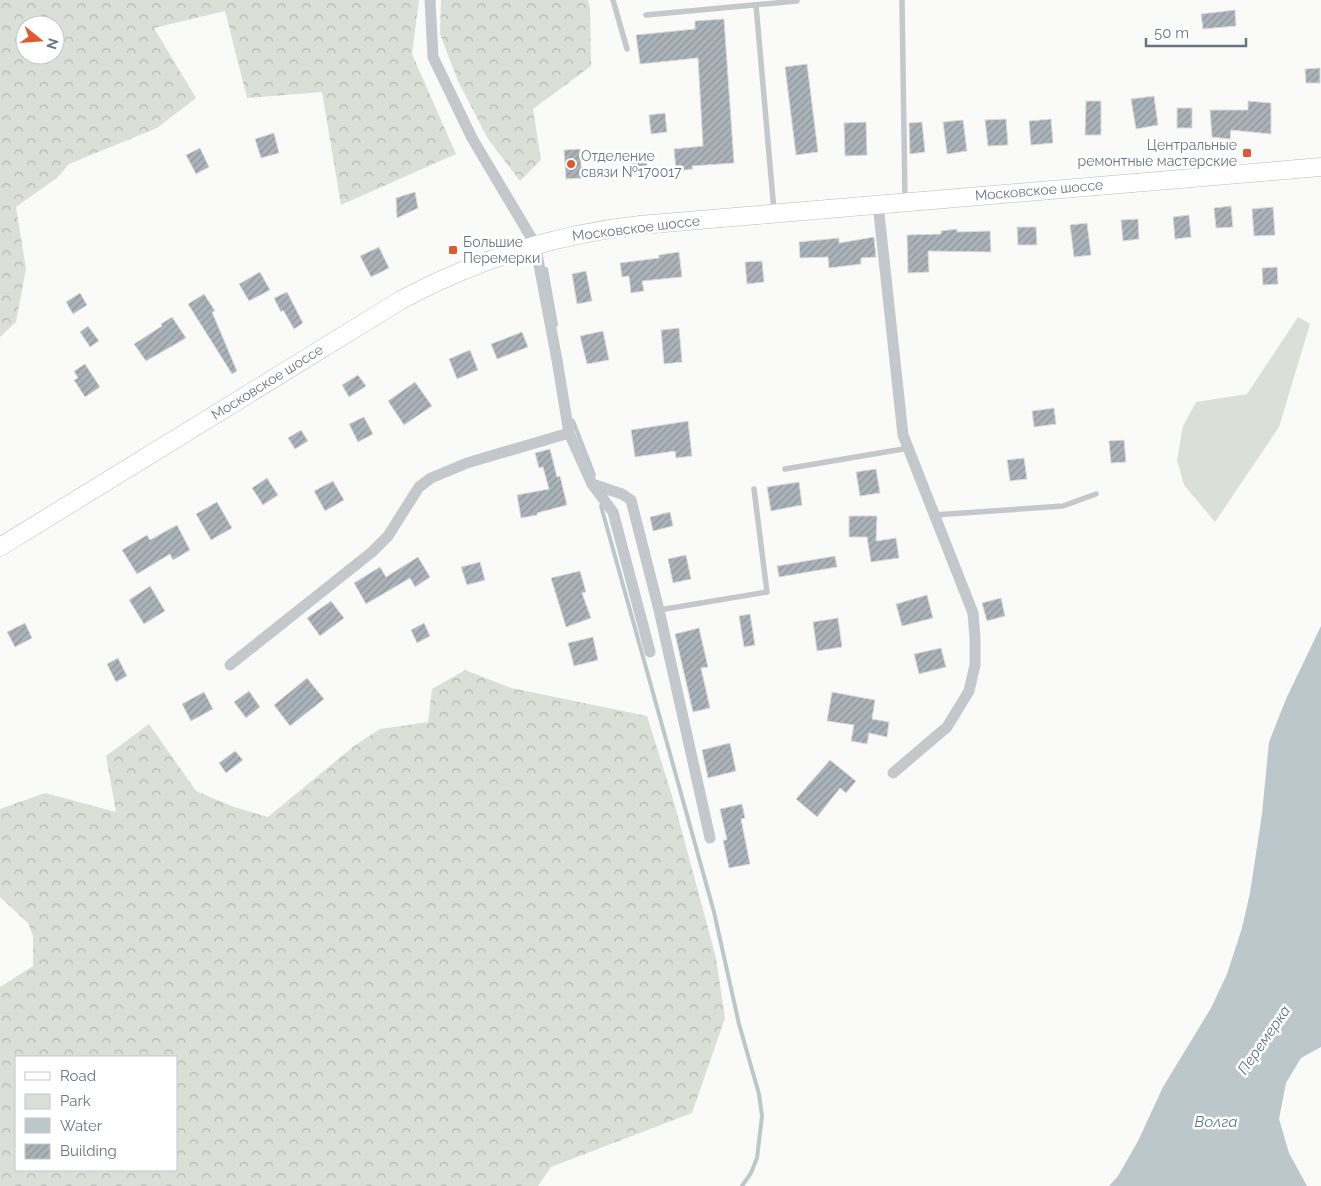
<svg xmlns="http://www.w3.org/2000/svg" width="1321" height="1186" font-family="Raleway,sans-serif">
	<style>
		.green { fill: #dadfd7 }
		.forest { fill: url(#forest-crowns); fill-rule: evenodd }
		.water { fill: #bbc7cb }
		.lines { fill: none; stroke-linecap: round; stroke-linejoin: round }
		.stream { stroke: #bbc7cb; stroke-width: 4 }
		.building { fill: url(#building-hatch); stroke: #dcdcda }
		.primary-casing { stroke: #b5babe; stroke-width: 19 }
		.lane { stroke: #c3c8cc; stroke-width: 5.5 }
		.street { stroke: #c3c8cc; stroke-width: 11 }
		.primary { stroke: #fff; stroke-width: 18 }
		.poi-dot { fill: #e4572e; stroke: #fff; stroke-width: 2 }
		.labels { text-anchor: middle; stroke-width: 5; stroke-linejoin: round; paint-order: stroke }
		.poi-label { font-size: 14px; fill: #657683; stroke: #fff; text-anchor: start }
		.street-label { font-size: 14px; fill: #657683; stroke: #fff }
		.water-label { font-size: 15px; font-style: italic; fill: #60757c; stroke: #fff }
	</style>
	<defs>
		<pattern id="forest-crowns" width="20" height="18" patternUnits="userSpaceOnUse" patternTransform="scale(1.25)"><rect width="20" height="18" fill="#dadfd7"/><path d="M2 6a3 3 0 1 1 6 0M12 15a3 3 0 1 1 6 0" fill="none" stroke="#b4b9b4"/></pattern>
		<pattern id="building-hatch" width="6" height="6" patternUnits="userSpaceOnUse" patternTransform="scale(1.25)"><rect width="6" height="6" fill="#aab3b9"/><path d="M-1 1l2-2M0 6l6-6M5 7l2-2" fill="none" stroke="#8e969c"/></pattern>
	</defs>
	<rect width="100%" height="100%" fill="#fafaf8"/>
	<!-- green -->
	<path class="green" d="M1298,317L1310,324L1279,427L1215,522L1184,485L1177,460L1183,426L1196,402L1247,394Z"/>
	<!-- forest -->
	<g class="forest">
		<path d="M0,0H419L412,54L456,154L341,205L322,92L247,98L225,11L154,28L196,98L157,128L69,164L58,177L16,207L26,269L16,322L0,337ZM25,25H55V55H25Z"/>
		<path d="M441,0H588L590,9L591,66L533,109L541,160L520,181L488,139L458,81L440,34Z"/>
		<path d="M465,670L511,688L647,716L674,802L716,958L725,1018L692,1113L551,1167L538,1186H0V987L33,966V936L28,923L0,897V809L45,793L116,812L106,756L149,724L196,791L234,807L268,817L354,746L380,729L428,722L432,689ZM176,1057V1170H16V1057Z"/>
	</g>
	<!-- water -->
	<path class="water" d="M1321,626V1047L1301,1058L1286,1083L1279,1119L1289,1153L1307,1186H1109L1118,1176L1138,1141L1163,1087L1211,1008L1227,974L1242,928L1250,893L1262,814L1269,742L1286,699Z"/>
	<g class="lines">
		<!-- stream -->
		<g class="stream">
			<path d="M546,269L556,325"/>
			<path d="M573,421L594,475"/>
			<path d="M601,506L714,912L739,1024L759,1094L762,1116L757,1158L751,1173L742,1186"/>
		</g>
	</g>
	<!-- building -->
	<g class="building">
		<path d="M1235,10L1236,26L1203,29L1201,14Z"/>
		<path d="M724,19L734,163L692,166L693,169L676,171L674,149L703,146L698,58L640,64L636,35L695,29V21Z"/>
		<path d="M807,64L818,152L796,155L785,67Z"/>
		<path d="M1320,68V83H1306L1305,69Z"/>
		<path d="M1154,96L1158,125L1136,129L1131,99Z"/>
		<path d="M1086,101H1101V135H1085Z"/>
		<path d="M1248,101L1271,103V134L1231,130L1230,139L1212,137L1210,110H1248Z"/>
		<rect x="1177" y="108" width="15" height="20"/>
		<path d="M665,113L667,132L651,134L649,115Z"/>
		<path d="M1006,119L1008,145L988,146L985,120Z"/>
		<path d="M1051,119L1053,143L1031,145L1029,121Z"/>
		<path d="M963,120L967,151L947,154L943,122Z"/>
		<path d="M866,122L867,155L845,156L844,123Z"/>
		<path d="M922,122L925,152L910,154L909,123Z"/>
		<path d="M274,133L279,153L261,158L255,139Z"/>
		<path d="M200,148L209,167L196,174L186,155Z"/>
		<path d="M580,149L582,178L566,179L564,150Z"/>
		<path d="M646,157L648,172L633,175L631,159Z"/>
		<path d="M415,192L418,208L397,218L396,198Z"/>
		<path d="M1231,206L1233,227L1216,228L1214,208Z"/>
		<path d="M1273,207L1275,235L1254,236L1252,209Z"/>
		<path d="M1189,215L1191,237L1175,239L1173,217Z"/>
		<path d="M1138,219L1139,239L1123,241L1121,220Z"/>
		<path d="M1087,223L1091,255L1074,257L1070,225Z"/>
		<path d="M1017,227H1036L1037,245H1018Z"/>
		<path d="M957,229V232L990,231L991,252L928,251L929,272L908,273L907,235L941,234V231Z"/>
		<path d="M874,237L876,257L861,258V264L829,268L828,257L800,258L799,242L839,238V243Z"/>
		<path d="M379,247L389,268L371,277L360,256Z"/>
		<path d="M679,252L682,277L642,281L644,291L631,293L629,276L622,277L620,263L659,258V255Z"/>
		<path d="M762,261L764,282L747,284L745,262Z"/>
		<path d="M1277,267L1278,284L1263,285L1262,268Z"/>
		<path d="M586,271L592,301L577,304L572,274Z"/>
		<path d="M260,272L270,290L249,301L239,284Z"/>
		<path d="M287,292L303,323L294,329L283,310L281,312L274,298Z"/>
		<path d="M80,293L87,305L73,314L66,302Z"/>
		<path d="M204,294L215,311L212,312L237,371L232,374L188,304Z"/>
		<path d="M172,317L186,338L146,361L134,344L162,326L161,324Z"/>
		<path d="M88,326L99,341L90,347L80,332Z"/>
		<path d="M679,328L682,362L664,364L661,330Z"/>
		<path d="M603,331L609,360L587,364L580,336Z"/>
		<path d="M522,332L528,347L497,359L491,344Z"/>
		<path d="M470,350L478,370L457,379L449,359Z"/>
		<path d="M85,364L100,387L85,397L74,380L78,378L74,371Z"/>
		<path d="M358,375L366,386L349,397L342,385Z"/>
		<path d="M415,382L432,406L404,425L388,401Z"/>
		<path d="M1054,408L1056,424L1034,427L1032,411Z"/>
		<path d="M364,417L373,434L358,442L349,424Z"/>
		<path d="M688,421L692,456L676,458L675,451L635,457L631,430Z"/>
		<path d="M301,430L308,441L295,449L288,438Z"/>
		<path d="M1124,440L1126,462L1111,463L1109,441Z"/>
		<path d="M550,449L557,477L560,476L567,505L537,513V515L521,518L517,495L549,489L543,467L539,468L535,453Z"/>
		<path d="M1024,458L1027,479L1010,481L1007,460Z"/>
		<path d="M876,469L880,493L860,496L856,472Z"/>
		<path d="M267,478L278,495L263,505L252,488Z"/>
		<path d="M333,481L344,500L325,511L314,491Z"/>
		<path d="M799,482L802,505L771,511L767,487Z"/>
		<path d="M217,502L232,528L211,540L196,514Z"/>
		<path d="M670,512L673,526L653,531L650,517Z"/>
		<path d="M849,516H877L876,541L896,538L899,558L871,562L867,537H849Z"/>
		<path d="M177,525L190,550L173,560L170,554L137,574L122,550L147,535L150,540Z"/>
		<path d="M686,555L691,579L673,583L668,559Z"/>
		<path d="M835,556L837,567L779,577L777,566Z"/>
		<path d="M418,557L430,577L415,587L410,578L366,604L354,583L380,567L386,577Z"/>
		<path d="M480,562L485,580L467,585L461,567Z"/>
		<path d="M580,571L586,592L582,593L591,618L566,627L551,578Z"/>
		<path d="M150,586L165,611L144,624L129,600Z"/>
		<path d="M927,595L933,618L902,626L896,604Z"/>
		<path d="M1001,598L1005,616L987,621L982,603Z"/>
		<path d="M331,601L344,618L320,636L307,618Z"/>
		<path d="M750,614L755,645L744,647L739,616Z"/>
		<path d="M838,618L842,647L817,651L813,622Z"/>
		<path d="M25,623L32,638L15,647L7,632Z"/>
		<path d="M424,623L430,636L417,643L411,630Z"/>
		<path d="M699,628L708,667L701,668L710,708L693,712L675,634Z"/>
		<path d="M593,637L598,660L574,666L568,643Z"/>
		<path d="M941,648L946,667L919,674L914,654Z"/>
		<path d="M118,658L127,676L116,682L107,664Z"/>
		<path d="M307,678L324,699L290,726L274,705Z"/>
		<path d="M249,691L260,707L246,718L234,702Z"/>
		<path d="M204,692L213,709L191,721L182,704Z"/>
		<path d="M832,692L875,700L872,719L889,722L887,737L869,733L867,744L851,741L854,725L827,721Z"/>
		<path d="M730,743L736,771L708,778L702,750Z"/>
		<path d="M235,751L243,760L226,773L219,763Z"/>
		<path d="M830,760L856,781L846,793L840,788L817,817L796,799Z"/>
		<path d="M742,804L745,818L741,819L750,864L729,868L723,840H727L720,809Z"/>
	</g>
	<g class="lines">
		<defs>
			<path id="primary" d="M0,547L401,300C476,260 555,234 640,225L1321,167"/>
		</defs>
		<!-- primary casing -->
		<use href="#primary" class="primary-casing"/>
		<!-- lane -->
		<g class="lane">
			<path d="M613,0L627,49"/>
			<path d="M902,0L905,200"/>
			<path d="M756,5L774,211"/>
			<path d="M646,15L797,1"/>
			<path d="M785,469L909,448"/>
			<path d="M934,515L1063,506L1096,494"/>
			<path d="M659,610L767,592L754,489"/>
		</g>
		<!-- street -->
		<g class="street">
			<path d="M430,0L433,57L472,138L535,244L557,360L569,433L592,484L622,494L631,500L659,610L710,838"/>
			<path d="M878,204L903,435L973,613L975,638V665L969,691L947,727L893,773"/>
			<path d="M592,484L613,512L650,652"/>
			<path d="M230,665L372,552L388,536L419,487L431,478L467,463L569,433"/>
		</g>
		<!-- primary -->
		<use href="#primary" class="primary"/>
	</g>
	<!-- markers -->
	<g class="poi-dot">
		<rect x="1242" y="148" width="10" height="10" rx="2.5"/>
		<circle cx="571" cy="164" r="5"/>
		<rect x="448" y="245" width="10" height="10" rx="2.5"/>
	</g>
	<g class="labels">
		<!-- poi labels -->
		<g class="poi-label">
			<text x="1237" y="150" text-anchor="end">Центральные<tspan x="1237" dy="16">ремонтные мастерские</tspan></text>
			<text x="581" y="161">Отделение<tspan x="581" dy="16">связи №170017</tspan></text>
			<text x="463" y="247">Большие<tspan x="463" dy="16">Перемерки</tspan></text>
		</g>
		<!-- street labels -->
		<g class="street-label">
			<text transform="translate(1039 190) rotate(-5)" y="5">Московское шоссе</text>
			<text transform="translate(636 228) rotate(-7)" y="5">Московское шоссе</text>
			<text transform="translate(267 382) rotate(-32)" y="5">Московское шоссе</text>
		</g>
		<!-- water labels -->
		<g class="water-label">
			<text transform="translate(1264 1040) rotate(-55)" y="5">Перемерка</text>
			<text x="1216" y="1127">Волга</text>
		</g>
	</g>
	<!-- legend -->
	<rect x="15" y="1056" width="162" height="115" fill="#ffffff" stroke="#c1c8cd"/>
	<rect x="25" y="1072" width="25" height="8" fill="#ffffff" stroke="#c1c8cd"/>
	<text x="60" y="1081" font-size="15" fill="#657683">Road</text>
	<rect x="25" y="1094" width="25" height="15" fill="#dadfd7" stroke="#c1c8cd"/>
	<text x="60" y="1106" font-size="15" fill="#657683">Park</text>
	<rect x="25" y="1118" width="25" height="15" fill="#bbc7cb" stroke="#c1c8cd"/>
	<text x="60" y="1131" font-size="15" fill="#657683">Water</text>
	<rect x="25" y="1144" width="25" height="15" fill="url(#building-hatch)" stroke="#c1c8cd"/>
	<text x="60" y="1156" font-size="15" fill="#657683">Building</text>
	<!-- north arrow -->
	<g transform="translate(40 40) rotate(107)"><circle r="24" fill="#ffffff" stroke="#c1c8cd"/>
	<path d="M0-4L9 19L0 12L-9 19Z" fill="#e4572e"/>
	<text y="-8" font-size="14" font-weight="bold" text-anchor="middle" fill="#657683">N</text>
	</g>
	<!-- scale -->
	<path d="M1146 38v8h100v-8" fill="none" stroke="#657683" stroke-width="2.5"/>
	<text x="1154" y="38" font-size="15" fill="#657683" stroke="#ffffff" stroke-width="4" paint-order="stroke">50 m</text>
</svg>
